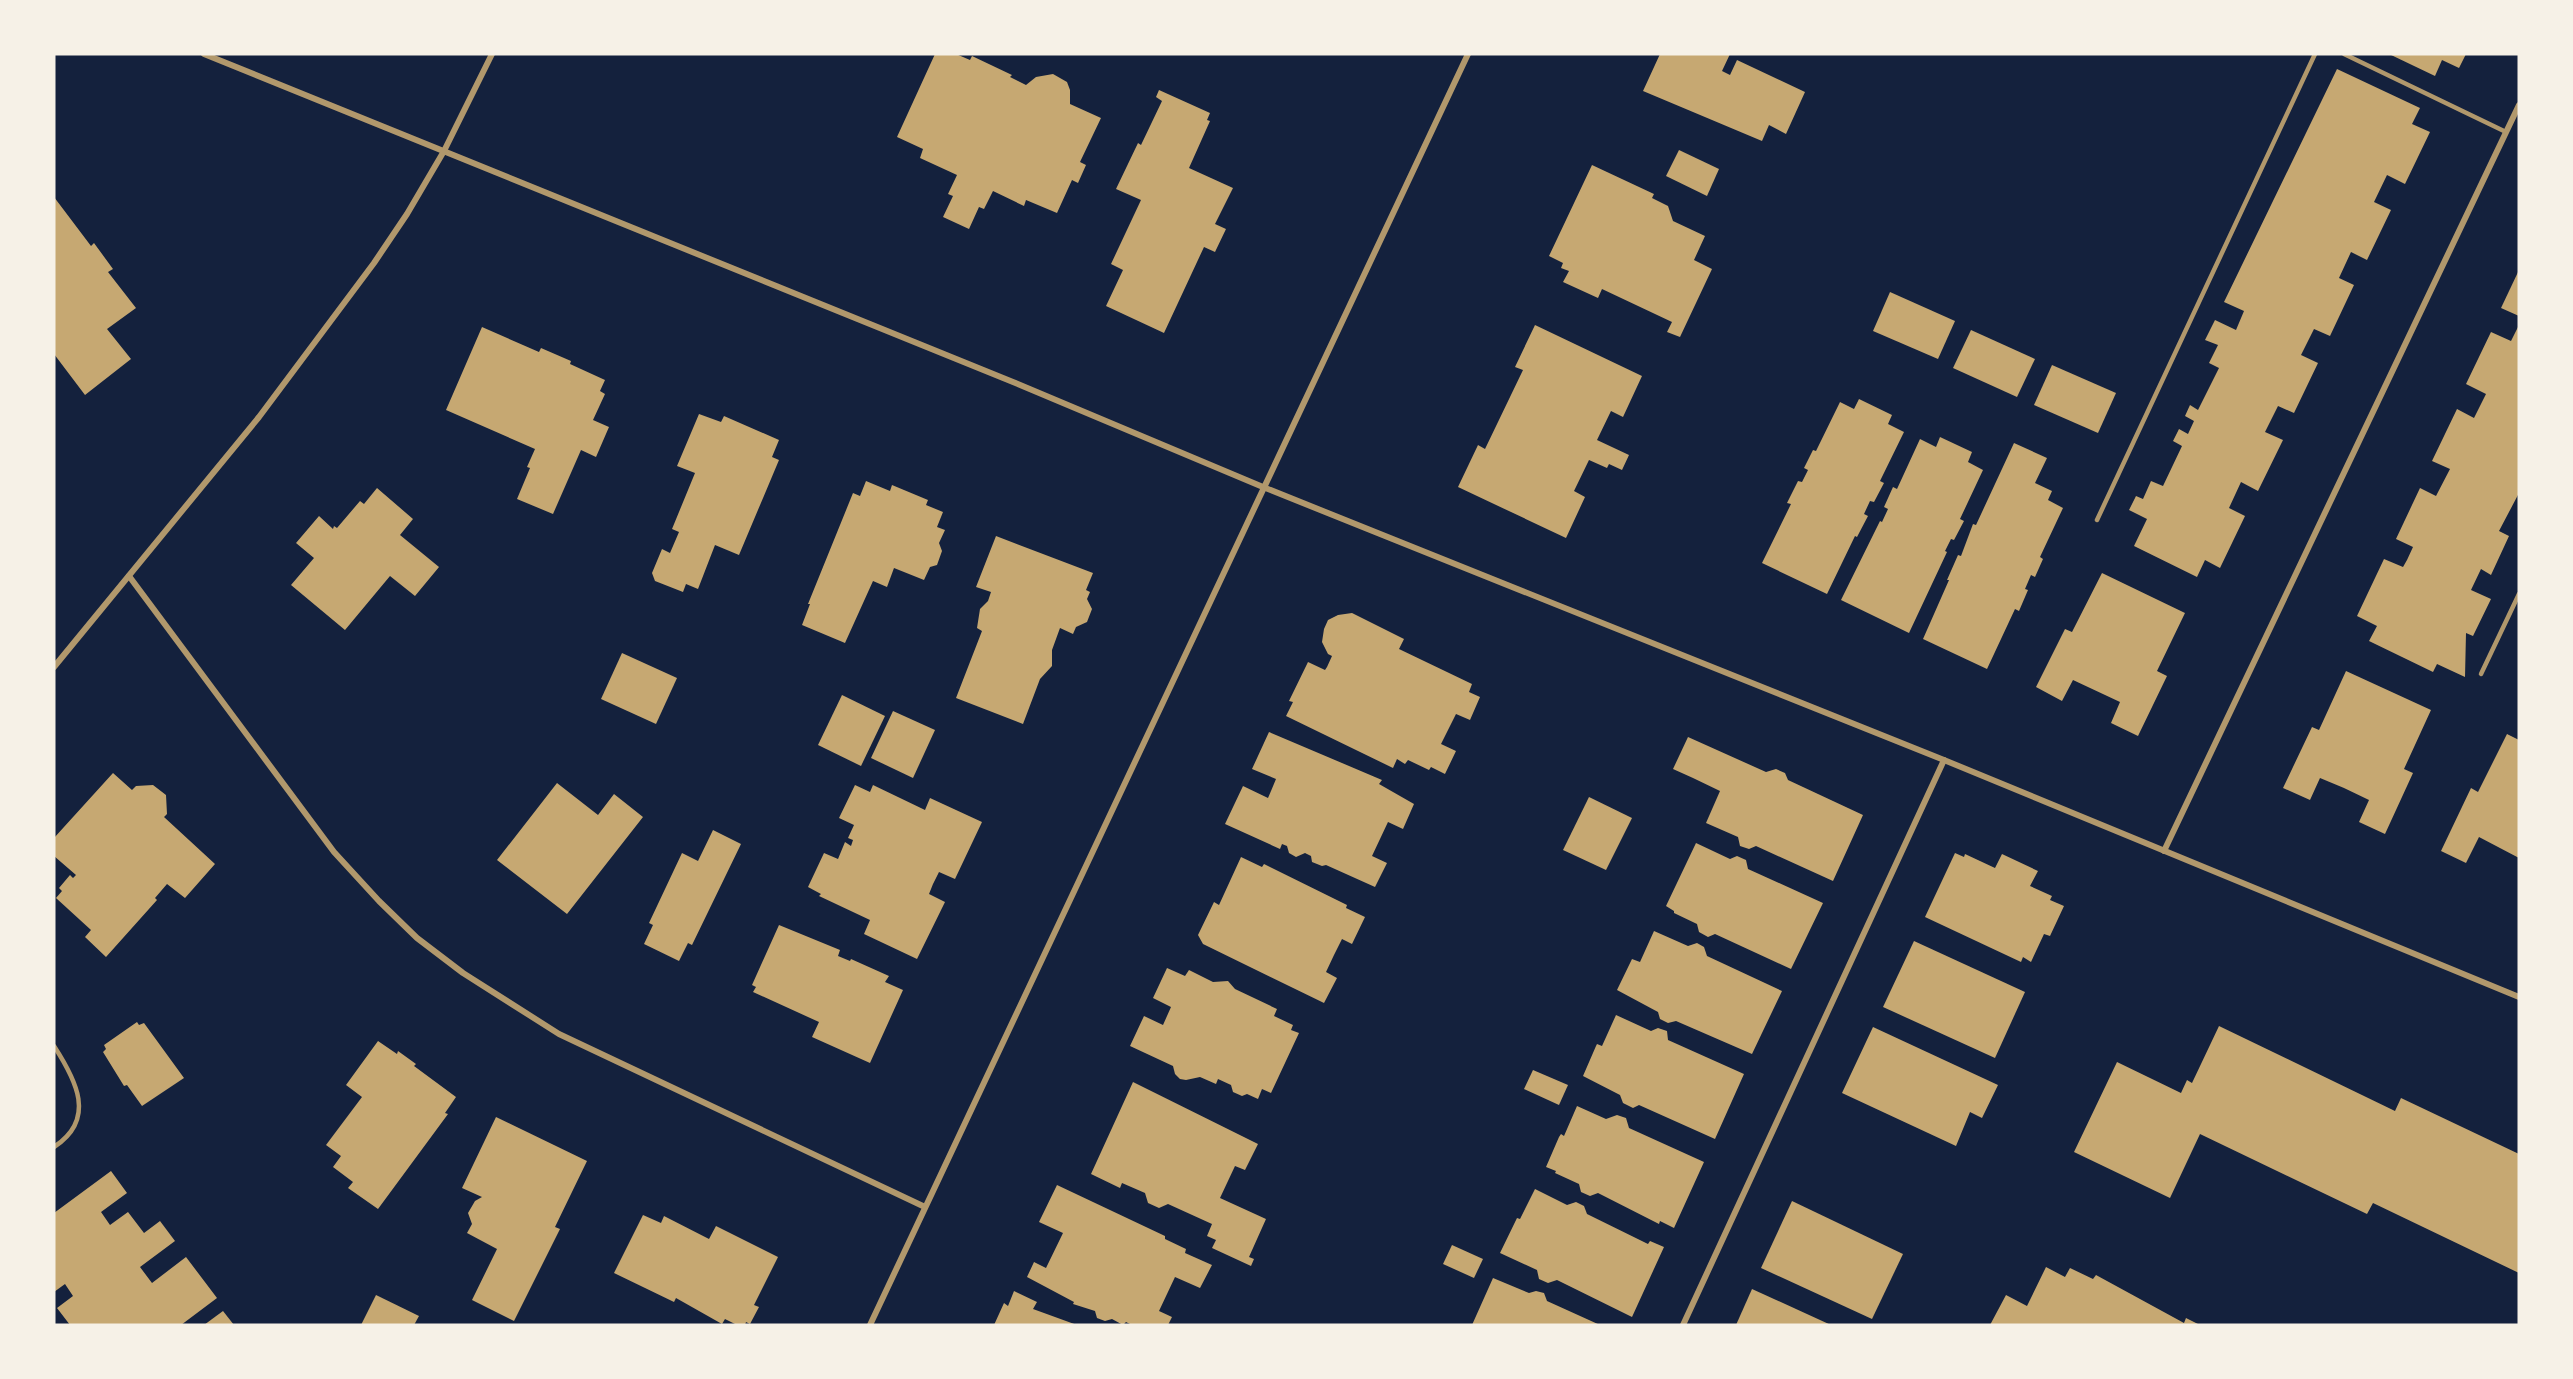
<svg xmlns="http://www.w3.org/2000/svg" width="2573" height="1379" font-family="'Exo 2',sans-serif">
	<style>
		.building { fill: #c6a872 }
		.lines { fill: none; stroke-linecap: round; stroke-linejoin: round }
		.service { stroke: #b1986c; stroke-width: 4.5 }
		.minor { stroke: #b1986c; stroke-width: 6 }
	</style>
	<rect width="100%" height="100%" fill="#14213d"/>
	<!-- building -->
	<g class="building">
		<path d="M935,54H956L970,60L972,56L1012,75L1010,77L1026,85L1036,77L1053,74L1067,82L1070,90V104L1101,118L1080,162L1086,165L1078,183L1072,180L1057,213L1026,200L1024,206L993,191L984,209L979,207L969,229L943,217L953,196L948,194L957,175L920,158L923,149L897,137Z"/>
		<path d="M1660,54H1730L1722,71L1730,75L1737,60L1805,92L1786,134L1769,125L1762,141L1643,91Z"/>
		<path d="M2389,54H2466L2459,68L2442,60L2435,76Z"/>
		<path d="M2337,69L2420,108L2412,124L2430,132L2405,184L2387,175L2374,202L2391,210L2367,260L2351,252L2339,278L2354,285L2330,336L2314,329L2301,355L2318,363L2294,413L2278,406L2265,432L2283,440L2258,491L2241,482L2229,508L2245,516L2220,568L2205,560L2197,577L2134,546L2147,519L2129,510L2136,496L2143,499L2151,481L2163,486L2182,446L2173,441L2179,429L2188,434L2194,421L2185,416L2190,405L2198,410L2219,368L2209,363L2218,345L2205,340L2215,320L2236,330L2244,311L2224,302Z"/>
		<path d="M1159,90L1210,113L1207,120L1210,121L1189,168L1233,188L1215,224L1226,229L1215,252L1204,247L1164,333L1106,306L1123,270L1111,264L1141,200L1116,189L1138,143L1141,145L1162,101L1156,97Z"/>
		<path d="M1679,150L1719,169L1707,196L1666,176Z"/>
		<path d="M1592,165L1654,194L1652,198L1668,206L1673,221L1705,236L1694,260L1712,269L1680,337L1667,332L1672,322L1602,289L1598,298L1563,282L1569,271L1561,268L1563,263L1549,256Z"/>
		<path d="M54,197L91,246L94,243L113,269L108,272L136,308L107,329L131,359L85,395L54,354Z"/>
		<path d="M2519,270V316L2501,308Z"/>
		<path d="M1890,292L1955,321L1938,359L1873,331Z"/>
		<path d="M1535,325L1642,376L1623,417L1611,411L1597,440L1629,455L1622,470L1609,464L1607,468L1589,460L1574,491L1585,497L1566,538L1458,487L1478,445L1485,449L1523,370L1515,367Z"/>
		<path d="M2519,325V493L2499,531L2509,536L2491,575L2481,569L2471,590L2491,599L2473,636L2466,633L2465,677L2437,664L2433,672L2369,641L2377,626L2357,616L2384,559L2403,567L2407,560L2413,547L2396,539L2420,488L2436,496L2450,469L2432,461L2457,409L2474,418L2486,394L2466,384L2491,332L2511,341Z"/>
		<path d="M482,327L539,352L541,348L571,361L570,364L605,380L600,391L605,394L593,420L609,427L596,457L581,450L553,514L517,499L530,468L527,467L535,449L446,410Z"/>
		<path d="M1971,330L2035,359L2017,397L1953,368Z"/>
		<path d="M2052,365L2116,393L2098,433L2034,405Z"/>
		<path d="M1859,399L1892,415L1888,424L1904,432L1880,481L1884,483L1874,502L1870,501L1864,514L1868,516L1857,537L1855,536L1827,594L1762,563L1791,504L1787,503L1798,481L1802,482L1808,470L1804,468L1813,450L1816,451L1840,402L1854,409Z"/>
		<path d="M699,414L721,422L724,416L779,440L772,457L779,460L739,555L715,545L698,589L686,584L683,592L655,581L652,573L662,549L670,553L679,532L672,529L695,473L677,466Z"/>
		<path d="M1940,437L1972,452L1968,462L1983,470L1960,519L1964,521L1954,540L1951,539L1945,551L1947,552L1909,633L1841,600L1880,521L1882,522L1888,509L1884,507L1893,487L1897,489L1920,439L1936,447Z"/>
		<path d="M2014,443L2047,458L2035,483L2052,491L2048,500L2063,508L2040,557L2043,559L2035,577L2031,575L2025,589L2028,590L2019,611L2015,609L1987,669L1923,639L1949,580H1947L1958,555L1961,556L1973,524L1976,525Z"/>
		<path d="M866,481L890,491L892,485L928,500L926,505L943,512L937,527L945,530L939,543L942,551L937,565L930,567L924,580L894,568L887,587L873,581L845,643L802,625L810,604H808L853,493L860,496Z"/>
		<path d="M377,488L413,519L400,535L439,567L415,596L390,576L345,630L291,585L314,558L296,543L319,516L333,529L334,526L337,528L360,501L364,504Z"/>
		<path d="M996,536L1093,573L1086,590L1090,592L1087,599L1092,609L1087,622L1076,627L1073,634L1060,628L1052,650V666L1040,679L1023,724L956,698L982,631L977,628L980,609L988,601L991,592L976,587Z"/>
		<path d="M2102,573L2185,613L2157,671L2167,676L2138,736L2111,723L2120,702L2073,680L2062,701L2036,687L2065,629L2072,632Z"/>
		<path d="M1352,613L1404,639L1399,649L1472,684L1469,692L1480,697L1470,720L1456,714L1441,744L1456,751L1445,774L1431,767L1429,770L1408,760L1405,764L1397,759L1393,768L1286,716L1293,702L1289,701L1308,662L1325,670L1327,667L1332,656L1328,654L1322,642L1324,629L1328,620L1338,615Z"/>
		<path d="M622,653L677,678L656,724L601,699Z"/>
		<path d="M2346,671L2431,710L2404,769L2413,773L2385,834L2359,822L2369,800L2344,788L2320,778L2310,800L2283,788L2312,727L2319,730Z"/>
		<path d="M842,695L885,716L861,766L818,745Z"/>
		<path d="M893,711L935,730L913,778L871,758Z"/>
		<path d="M1269,732L1382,780L1379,784L1414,804L1403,829L1388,822L1372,856L1387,863L1375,887L1326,865L1322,866L1312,862L1311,856L1305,853L1296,857L1289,853L1287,846L1282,844L1280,849L1225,824L1243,786L1268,798L1271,791L1276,779L1252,769Z"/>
		<path d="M2507,734L2519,740V858L2479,837L2466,863L2441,851L2471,788L2478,792Z"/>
		<path d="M1688,737L1766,772L1776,769L1785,773L1788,780L1863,815L1833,881L1756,846L1749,849L1740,846L1738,837L1706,823L1720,791L1693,778L1696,771L1693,778L1673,769Z"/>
		<path d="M113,773L132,790L136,786L153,785L166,795L167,814L164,817L215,864L185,898L167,884L155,898L157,900L106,957L85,937L91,930L56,898L62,891L59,888L70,875L73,878L76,875L54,856V838Z"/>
		<path d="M557,783L598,815L614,794L643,817L567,914L497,860Z"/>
		<path d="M855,785L870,792L873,785L925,810L930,798L982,822L955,879L939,872L933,884L929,894L945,902L917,959L864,934L870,920L819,896L821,894L808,887L824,853L838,859L845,842L851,846L853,840L848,838L854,825L839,818Z"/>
		<path d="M1589,797L1632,818L1606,870L1563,850Z"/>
		<path d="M713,830L741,844L692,945L688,943L679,961L644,944L653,925L649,923L682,853L698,861Z"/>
		<path d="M1696,843L1730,859L1737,856L1746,860L1748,869L1823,903L1791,969L1715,934L1708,937L1699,932L1697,924L1674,913V911L1666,906Z"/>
		<path d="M1955,853L1964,857L1965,854L1995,868L2002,854L2038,871L2030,886L2052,896L2050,900L2064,906L2050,936L2044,934L2031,962L2023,957L2021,962L1925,917Z"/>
		<path d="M1241,857L1262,867L1264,864L1347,905L1346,908L1365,917L1352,944L1342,939L1334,955L1326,972L1337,978L1324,1003L1203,944L1198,935L1214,902L1219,905Z"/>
		<path d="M779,925L840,950L838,956L850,961L851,959L889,976L885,982L903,990L870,1063L812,1037L819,1022L753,992L756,987L752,985Z"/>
		<path d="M1654,931L1688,946L1697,943L1704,947L1707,956L1782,991L1752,1054L1676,1021L1668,1023L1660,1019L1658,1012L1617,990L1632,959L1640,962Z"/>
		<path d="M1914,941L2025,992L1995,1058L1883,1007Z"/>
		<path d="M1167,968L1185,976L1189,970L1213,982L1228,981L1235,989L1277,1009L1274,1016L1293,1025L1291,1030L1299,1033L1271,1093L1262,1089L1258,1099L1247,1094L1242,1096L1233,1092L1231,1085L1218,1079L1216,1084L1200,1077L1186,1080L1180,1079L1175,1074L1173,1066L1130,1046L1144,1016L1163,1025L1171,1007L1153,998Z"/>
		<path d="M1616,1015L1651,1031L1658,1028L1667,1031L1668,1040L1744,1074L1715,1139L1639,1105L1633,1108L1623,1103L1620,1095L1583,1076L1596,1046L1597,1044L1602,1046Z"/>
		<path d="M137,1022L139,1025L144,1023L184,1078L142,1106L127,1085L124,1086L103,1052L106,1049L104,1045Z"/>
		<path d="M2219,1026L2395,1111L2401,1098L2519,1154V1273L2373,1203L2367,1214L2200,1134L2170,1198L2074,1152L2117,1062L2181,1093L2187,1080L2192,1083Z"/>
		<path d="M1873,1027L1998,1085L1982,1118L1970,1112L1956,1146L1842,1093Z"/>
		<path d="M378,1041L397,1054L398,1051L416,1064L414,1066L456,1097L445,1113L448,1114L378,1209L348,1188L353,1182L333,1167L341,1156L326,1145L362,1097L346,1085Z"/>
		<path d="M1533,1070L1568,1085L1559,1105L1524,1089Z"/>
		<path d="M1133,1082L1258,1144L1245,1170L1235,1166L1220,1198L1266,1219L1249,1257L1254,1259L1251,1266L1212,1248L1216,1240L1207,1236L1212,1224L1168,1204L1159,1208L1148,1203L1145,1193L1122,1183L1120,1188L1091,1174Z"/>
		<path d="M1577,1106L1606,1119L1617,1115L1626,1118L1629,1128L1704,1162L1674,1228L1660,1221L1659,1224L1598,1193L1590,1196L1581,1192L1579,1184L1555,1173L1556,1171L1546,1167L1559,1137L1561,1134L1564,1136Z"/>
		<path d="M496,1117L587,1161L555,1227L560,1229L514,1321L472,1300L497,1249L467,1233L472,1224L468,1213L475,1201L482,1197L462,1188Z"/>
		<path d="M111,1171L127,1193L101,1212L110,1225L128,1212L144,1233L160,1221L175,1241L140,1267L152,1283L186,1257L217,1298L181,1325H70L57,1308L73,1296L65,1284L54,1292V1213Z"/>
		<path d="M1057,1185L1165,1236V1239L1186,1249L1185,1253L1212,1265L1200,1288L1175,1277L1159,1311L1172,1317L1168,1325H1132L1126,1322L1123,1325L1112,1319L1105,1321L1097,1318L1095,1311L1073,1304L1074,1302L1027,1277L1034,1262L1046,1268L1063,1233L1039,1222Z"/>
		<path d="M1535,1189L1567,1205L1576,1202L1584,1206L1587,1214L1648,1244L1650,1241L1664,1247L1632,1317L1557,1280L1548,1283L1539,1279L1537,1270L1500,1253L1517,1218L1520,1219Z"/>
		<path d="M1792,1201L1903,1254L1872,1319L1761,1268Z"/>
		<path d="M643,1215L661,1223L664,1216L709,1239L716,1226L778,1257L754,1305L759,1307L750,1324L746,1322L745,1325H737L725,1319L722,1324L676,1298L674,1302L614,1273Z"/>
		<path d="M1452,1245L1483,1259L1474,1278L1443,1264Z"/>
		<path d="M2046,1267L2065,1277L2070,1268L2093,1279L2096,1275L2184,1323L2186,1318L2200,1325H1990L2006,1295L2027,1306Z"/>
		<path d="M1493,1278L1529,1293L1536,1291L1544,1293L1547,1301L1600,1325H1472Z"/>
		<path d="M1752,1289L1831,1325H1736Z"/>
		<path d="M1014,1291L1037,1302L1033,1309L1077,1325H994L1004,1303L1008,1306Z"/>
		<path d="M376,1295L419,1316L414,1325H361Z"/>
		<path d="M223,1311L234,1325H204Z"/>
	</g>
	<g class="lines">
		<!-- service -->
		<g class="service">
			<path d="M2344,54L2506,132"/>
			<path d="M2097,520L2315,54"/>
			<path d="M2481,674L2519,594"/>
			<path d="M54,1046C76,1080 97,1119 54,1147"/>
		</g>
		<!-- minor -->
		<g class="minor">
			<path d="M204,54L1013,382L1263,487L1944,760L2519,997"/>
			<path d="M129,576L334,852L379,901L417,938L463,973L559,1034L925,1207"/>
			<path d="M54,667L259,417L374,263L407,214L444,151L492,54"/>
			<path d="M2164,851L2519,105"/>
			<path d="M870,1325L1468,54"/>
			<path d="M1683,1325L1944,760"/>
		</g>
	</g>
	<!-- border -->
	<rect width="2573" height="1379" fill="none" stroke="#f6f1e7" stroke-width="111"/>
</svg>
